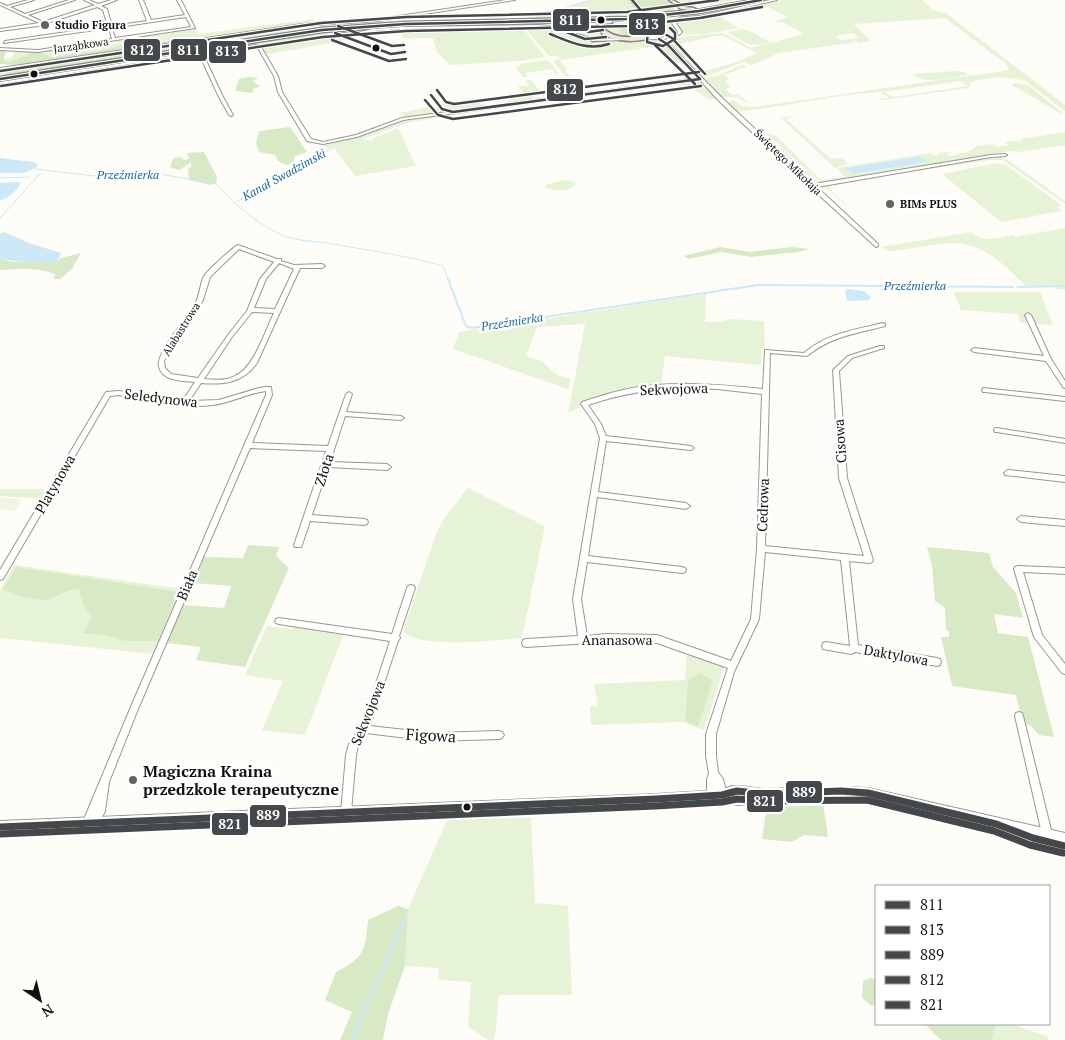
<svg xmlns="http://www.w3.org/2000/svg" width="1065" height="1040" font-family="'PT Serif',serif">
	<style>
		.green { fill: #e7f3d7 }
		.forest { fill: #d8eac5 }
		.pitch { fill: #f0f6e1 }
		.water { fill: #cde8f7 }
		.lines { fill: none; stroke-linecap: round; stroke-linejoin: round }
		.stream-far2 { stroke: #cde8f7; stroke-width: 1 }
		.stream-far1 { stroke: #cde8f7; stroke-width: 2 }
		.stream { stroke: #cde8f7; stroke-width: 2.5 }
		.minor-casing { stroke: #979795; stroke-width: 2 }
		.tertiary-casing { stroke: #979795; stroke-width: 2 }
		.primary-casing { stroke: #858482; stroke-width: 3 }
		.minor { fill: #fffffe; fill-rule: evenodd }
		.tertiary { fill: #fffffe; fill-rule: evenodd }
		.primary { fill: #ede9dc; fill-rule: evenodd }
		.minor-bridge-casing { stroke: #979795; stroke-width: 5; stroke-linecap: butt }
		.minor-bridge { stroke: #fffffe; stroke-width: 4 }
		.bus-1-casing { stroke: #fff; stroke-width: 4.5 }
		.bus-2-casing { stroke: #fff; stroke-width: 4.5 }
		.bus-3-casing { stroke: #fff; stroke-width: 11 }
		.bus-4-casing { stroke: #fff; stroke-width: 4.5 }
		.bus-5-casing { stroke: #fff; stroke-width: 11 }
		.bus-1 { stroke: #45484a; stroke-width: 2.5 }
		.bus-2 { stroke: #45484a; stroke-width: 2.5 }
		.bus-3 { stroke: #45484a; stroke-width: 7 }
		.bus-4 { stroke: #45484a; stroke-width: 2.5 }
		.bus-5 { stroke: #45484a; stroke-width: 7 }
		.bus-dot { fill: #111; stroke: #fff; stroke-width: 2 }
		.poi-dot { fill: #646362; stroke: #fff; stroke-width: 2 }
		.labels { text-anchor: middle; stroke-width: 5; stroke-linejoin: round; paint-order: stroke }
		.far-poi-label { font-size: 11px; font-weight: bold; fill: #111; stroke: #fff; text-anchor: start }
		.far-street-label { font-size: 11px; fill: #111; stroke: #fff }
		.far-water-label { font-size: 12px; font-style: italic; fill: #1768a6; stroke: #fff }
		.street-label { font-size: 14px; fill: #111; stroke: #fff }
		.near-street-label { font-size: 16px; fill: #111; stroke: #fff }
		.near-poi-label { font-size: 16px; font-weight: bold; fill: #111; stroke: #fff; text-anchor: start }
		.line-badge { stroke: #fff; stroke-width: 2 }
		.badge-label { font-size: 14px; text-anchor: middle; font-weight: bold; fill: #fff }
	</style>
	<rect width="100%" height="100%" fill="#fdfcf7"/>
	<!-- green -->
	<g class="green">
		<path d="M589,0H629L640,14L535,19L537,15L540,13L570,7L569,6Z"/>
		<path d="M677,0H736L692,7Z"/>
		<path d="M768,0H772L701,16L681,17L672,22L678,31L675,34C665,33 659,30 653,22L658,21L643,22H649L656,31C641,42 618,39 603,30L601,25L697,15Z"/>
		<path d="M780,0H922L933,10L946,13L1065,105V111L1024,80L999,77L973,81L970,83L971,86L968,88L883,100L878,99L890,98L882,93L884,92L894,97L968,86L960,81L890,91L855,94L739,112L728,104V102L734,100L741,106L756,107L1009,70L1006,64L945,18L854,24L870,40V41L859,43L853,39L859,38L853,33L835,36L840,40L852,39L856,42L850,43L846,41L849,43L779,53L752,65L746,63V61L704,77L685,60H690L705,71L738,62L757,53L724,36H715L679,44L677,48L688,55L687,58L681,57L670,44V38L723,33L751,48L804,34L782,22H772L788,17L766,6V8L721,17L739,28L706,34L684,35L678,26L681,25L677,24L681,20L704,17Z"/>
		<path d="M704,10L629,18L359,26L0,77V73L233,37L299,29L385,23L621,18Z"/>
		<path d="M366,17L365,20L289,26L206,37H189L147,44L136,42L103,50L50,57L35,52L27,54L28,55L9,62L3,61V59L12,57L14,52L38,51L79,45C91,52 105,44 118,44V40L196,28L198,34L314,19V22L318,23Z"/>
		<path d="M582,24L594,26L604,37L592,39L555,27L545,26L404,27L368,30L349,34L328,31L427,25Z"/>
		<path d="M520,27L526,32L545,57L519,61L450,65L437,52L433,38L403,39L404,49L406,50H403L402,30L406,28Z"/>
		<path d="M524,27H543L558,29L591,41L658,39L663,41L682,62L676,63L659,46L560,60L567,70L565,71L585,92L580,94L553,61L561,57L549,56Z"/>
		<path d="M742,29L752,32L770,42C754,49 741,42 728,32Z"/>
		<path d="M317,33L339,34L354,39L268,54C262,52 259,47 253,45Z"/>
		<path d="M546,60L553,65L559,74L554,75L556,74L552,69L525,73L528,77C522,79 519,72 516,67L520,66V64Z"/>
		<path d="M741,65L748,66L724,75L729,78L726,80L730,87L725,89L732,95L737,94L749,103L745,102L737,97H720L704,81L706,78L720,75Z"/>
		<path d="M957,71L964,72L968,75C952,77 925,86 912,74Z"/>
		<path d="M556,76L562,77L575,95L554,98L548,97L550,93L564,86Z"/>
		<path d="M525,80H531L541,92L533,96L534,98L542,97L543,99L509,103L507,100L526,98L509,99L508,96L523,94L518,86H529Z"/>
		<path d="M697,80L716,97L715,99H707L692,88L676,84L467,113L410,122L362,139L372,141V139L398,128L416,166L355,176L334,148L328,149L321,144L366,135L402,120Z"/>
		<path d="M1016,83L1028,85L1064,114H1061L1012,85Z"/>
		<path d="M475,98L481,104L491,106C476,108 452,117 441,104Z"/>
		<path d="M428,107L431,110L440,108L441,110L436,114L405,118L400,113Z"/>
		<path d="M779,116L782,118L794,116L786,119L831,159L842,158L848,164L835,168Z"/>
		<path d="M1065,132V145L1019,152L1012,151L821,183L766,133L775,135L821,180L845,177L837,168L931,153L936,156L939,155L936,153L950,152L947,155L949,156L968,152L977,146L991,144L997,147L1009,145L1004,142L1019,140L1016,141L1022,142L1020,139Z"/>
		<path d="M764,133L820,183L810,181L761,135Z"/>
		<path d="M998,156L1008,160L1065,201V204L1003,160H988L877,177L879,181L875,178L830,185L831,188L829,189L846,204L849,205H846L824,186Z"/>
		<path d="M998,163L1006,165L1061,205L1057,208L1062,211L1001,222L942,174Z"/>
		<path d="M564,180L574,182L576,184C569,192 554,192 545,187L548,184Z"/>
		<path d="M1065,228V289H1056L1054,285L1026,286C1006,266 981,241 951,243C930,244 910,250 889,251L881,247L971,232C983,243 997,238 1013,235L1015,237Z"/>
		<path d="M954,292H1040L1053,325L1021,323L1018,314L961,310Z"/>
		<path d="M706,294L705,322H721L730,319L764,321L765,348L762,347L761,365L665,356L661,386L582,404L583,406L568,413L585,324L537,327L526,356L541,361L557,375L571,379L568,389L453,349L459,332Z"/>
		<path d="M468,488L545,526L522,638C496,640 421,650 403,631L436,534L445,517Z"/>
		<path d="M0,489H48L42,499L0,496Z"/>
		<path d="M14,565L181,589L154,654L0,638V590Z"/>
		<path d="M267,626L291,629L294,626L344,633L305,735L262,730L283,681L245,675Z"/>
		<path d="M687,652L724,667L704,730L683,722L591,725L590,707L598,706L594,684L685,680Z"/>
		<path d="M448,818H531L535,903L568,906L572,995H499L495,1037L493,1040H488L468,1027L471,982L438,980L439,968L405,966L408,909Z"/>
		<path d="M925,1024H1011L1049,1037L1048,1040H941Z"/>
	</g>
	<!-- forest -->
	<g class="forest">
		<path d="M634,0H666L676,8L668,12L647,14Z"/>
		<path d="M615,26H636V29L646,27L650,31H645V34L626,37L618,35L621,32Z"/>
		<path d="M320,33L328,34L18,79L197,50Z"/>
		<path d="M197,37H206L59,60L13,65L0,64V51H6L3,61L9,62L27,55V54C34,52 45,52 50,57L103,50L136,42L147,44Z"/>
		<path d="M195,43L196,47L7,75L6,73L15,71Z"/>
		<path d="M249,77L258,78L253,81L260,87L254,88L252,93L235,91L239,79Z"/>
		<path d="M290,127L307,152L294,157V164L286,165L278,161L275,155L259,152L256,143L259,131Z"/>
		<path d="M204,152L217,177L216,183L211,185L189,180L188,168L191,167V162L179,170L170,167L173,158L180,157L184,160L189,159L187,153Z"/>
		<path d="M720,247L750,252L792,247L810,249L799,252L751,257L721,252L689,259L684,256Z"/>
		<path d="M81,253L72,269L60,279H54L55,274C38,267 18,269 0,270V258L12,262H58L61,258Z"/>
		<path d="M248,545L279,547L276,556L289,568L245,667L196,660L201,647L166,643L182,605L224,608L231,586L194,583L204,557L243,558Z"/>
		<path d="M927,547L989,553L993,567L1016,593L1023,618L994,614L998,633L1028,637L1054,737L1039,735L1031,726L1023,723L1016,695L952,686L941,637H949V632L946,630L945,608L935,601L932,566Z"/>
		<path d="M16,567L178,592L158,641H126L106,635L83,633L92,616L85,609L79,589C67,588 61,596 50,599C37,602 15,595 3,590Z"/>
		<path d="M699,673L713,680L698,727L685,721L688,681Z"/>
		<path d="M823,802L828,837L804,835L792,842L762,839L767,804Z"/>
		<path d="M398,906L408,909L405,966L388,1014L383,1040H340L352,1012L325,1000L336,972C365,957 365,951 368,920Z"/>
		<path d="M870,978L876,980V1006L870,1005L862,998L863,981Z"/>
		<path d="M925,1024H995L992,1040H941Z"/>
	</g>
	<!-- pitch -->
	<path class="pitch" d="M0,497L22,499L14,511L0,509Z"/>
	<!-- water -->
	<g class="water">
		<path d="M920,157L926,162L853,174L846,168Z"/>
		<path d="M0,158L33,162L37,164V167L25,173H0Z"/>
		<path d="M20,182C20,189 8,198 0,201V183Z"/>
		<path d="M4,232L29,243L61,253L58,262C39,262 19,264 0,258V234Z"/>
		<path d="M847,289L864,291L871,297L869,300L849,301L847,300L845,291Z"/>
	</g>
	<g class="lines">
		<!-- stream-far2 -->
		<g class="stream-far2">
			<path d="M537,18V16L544,13L592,0"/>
			<path d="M538,18L583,17"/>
			<path d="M537,25H579L591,27"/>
			<path d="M535,30L536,28"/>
			<path d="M35,169L94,176L114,173H154L217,184C233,204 258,224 282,235C295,241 313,241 327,243C366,250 405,255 443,266L449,280"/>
			<path d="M36,176L41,174"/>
			<path d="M0,178L29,177"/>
			<path d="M236,202L333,148"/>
			<path d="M0,218L39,175"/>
		</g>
		<!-- stream-far1 -->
		<g class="stream-far1">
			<path d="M448,279L466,326L472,328L758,285L1013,287"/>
			<path d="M1017,287L1065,286"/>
		</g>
		<!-- stream -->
		<path class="stream" d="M352,1040L406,917"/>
		<defs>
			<g id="minor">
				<path d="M28,0H34L10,7L25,14L69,0H75L28,15L43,22L95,5L84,0H89L98,4L111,0H117L101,6L107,9L112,26L147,21L139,0H143L151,20L185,15L177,0H181L195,28L38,52L0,50V48L38,50L112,39L109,28L4,43L5,41L108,26L103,10L97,7L38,26L0,31V29L39,23L0,5V3L7,6ZM186,17L191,27L115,38L112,28Z"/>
				<path d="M506,0H515L379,21L302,26L0,70V68L302,24L379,19Z"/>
				<path d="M630,0H634L643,13H641Z"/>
				<path d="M770,0H777L701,18L683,19L676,23L682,32L679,35L677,34L678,32L672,23L682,17L701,16Z"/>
				<path d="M651,21L657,27L670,36L663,40L668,43L723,99L814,184L991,155L1005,154L1007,155L1005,156L991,157L817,187L878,244V246L876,247L810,187L719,101L700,80L403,120L357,137L323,144L307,141L278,92L274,76L258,48L255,47L204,56L222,95L233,115L231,116L229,115L218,95L200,56L194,54L0,84V82L194,52L202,54L255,45L261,47L278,76L282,92L311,139L323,142L356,135L402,118L698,78L666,45L657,39L593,41L555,29L539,27L403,29L373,31L350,36L338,34V32L350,34L373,29L403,27L539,25L556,27L593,39L651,37L654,32H659L650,23ZM656,34H663L665,36L662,38L655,36Z"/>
				<path d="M238,245L277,259H281V261L294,265L322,264L325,266L322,268H300L257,363C242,383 225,385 201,383L189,401L219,400L259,388L265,387H271L272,395L252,443L328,446L346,394L349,392L352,394L346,412L401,416L404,418L401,420L345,416L330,462L387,464L391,467L387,470L328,467L312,515L364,519L367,520L368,522L367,524L364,525L310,521L302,545L301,547H295L294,545L326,451L250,448L138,709L109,782L105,811L98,826L95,828L91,826L90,827L87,829L84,827L82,824L130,709L266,395V391C248,393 231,403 213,405C182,409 150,400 119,395L110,396L3,579L0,580V570L106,392L119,391L183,400L195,382C184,381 162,381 159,367C155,353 189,316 196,302C200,294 200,284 204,276C207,271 232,248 238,245ZM239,249L274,262L260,279L247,311L228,335L198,378L171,374L165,368L164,361L185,326L193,316L203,300L210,277ZM279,263L294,269L275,309L254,308L266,279ZM252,312L274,313C265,331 254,368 235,376C226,381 214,380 204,379L232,337Z"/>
				<path d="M1028,313L1031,315L1051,359L1065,381V388L1063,387L1046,361L974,352L971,350L974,348L1044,356L1025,315Z"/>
				<path d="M883,323L885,324V326C855,334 832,336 807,356L770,353L765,546L864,556L839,478L833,370L848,356L880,346H884V348L852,358L839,371L847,478L873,560L872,562L869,563L849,561L858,645L937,658L940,659L941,662L940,665L937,666L855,652L851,654L823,649L822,646L823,643L826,642L850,646L841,560L765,552L759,619L734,672L716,734V756L718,772L723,779L727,795L725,798L722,800L719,798L717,793L715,799L712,801L709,799L707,796V779L709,774L706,756V734L728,668L657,643L606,642L526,647L523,646L522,643L523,640L526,639L578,636L573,599L600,438L595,424L581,404L582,402C595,398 609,393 623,390C669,380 716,384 763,389L765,350L804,353C828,333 854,330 883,323ZM685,388L717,389L762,394L757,549L751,619L731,661L657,635L606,634L587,636L581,599L587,562L682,573L685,572L686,570L685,568L682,567L588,556L597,497L686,509L690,506L686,503L598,492L606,441L691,450L694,448L691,446L606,436L601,424L588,405C620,394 651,389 685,388Z"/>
				<path d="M983,388L1065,397V401L985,392H983L982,390Z"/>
				<path d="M995,428H997L1065,439V443L997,432H995L994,430Z"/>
				<path d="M1008,470L1065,476V482L1005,475L1004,473Z"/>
				<path d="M1021,516L1065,520V526L1021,522L1017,519Z"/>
				<path d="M1018,566L1065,568V574L1023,572L1042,635L1065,664V674L1062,673L1034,637L1014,569L1015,567Z"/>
				<path d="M411,585L414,586L415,588L399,636L400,638L398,641L370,726L432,733L499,731L502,732L504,735L502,738L499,739L432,741L366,733L358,746L356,755L351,812L349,815L346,817L343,815L341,812L346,755L349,744L360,727L366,714L390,641L279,624L276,623L275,621L276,619L279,618L392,634L407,588L408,586Z"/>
				<path d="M1019,712L1022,713L1023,716L1053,838L1052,841L1048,843L1044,841L1043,838L1015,716L1016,713Z"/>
			</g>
			<path id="tertiary" d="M732,786C744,785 755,789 767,789C801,788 834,785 868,788L1065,833V852L1015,838L1011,836L1009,832L868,798L841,796L764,799L749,804L737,805L721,800L0,833V821L656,794L721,790Z"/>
			<path id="primary" d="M669,0C677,0 679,5 685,7C691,8 694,7 697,10L752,0H764L699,13L612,21V23L604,24L602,27C615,41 636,38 653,33L656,35C642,43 623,42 608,37L606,40L592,41V39L602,37L603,34L596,27L603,21L406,26L322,32L0,81V77L322,28L406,22L627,17L691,10L681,9Z"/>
		</defs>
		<!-- minor casing -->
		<use href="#minor" class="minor-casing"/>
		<!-- tertiary casing -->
		<use href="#tertiary" class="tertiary-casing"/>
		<!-- primary casing -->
		<use href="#primary" class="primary-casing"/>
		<!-- minor -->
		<use href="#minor" class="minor"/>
		<!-- tertiary -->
		<use href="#tertiary" class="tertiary"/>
		<!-- primary -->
		<use href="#primary" class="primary"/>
		<defs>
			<path id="minor-bridge" d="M642,12L651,22"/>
		</defs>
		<!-- minor-bridge casing -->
		<use href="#minor-bridge" class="minor-bridge-casing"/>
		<!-- minor-bridge -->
		<use href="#minor-bridge" class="minor-bridge"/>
		<defs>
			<g id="bus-1">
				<path d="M632,0L656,28L664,33"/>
				<path d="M553,27L585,39L606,37"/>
				<path d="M335,33L391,54L405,52"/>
				<path d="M659,39L667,44L700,79"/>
				<path d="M0,79L322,30L406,24L627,19L699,11L761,0"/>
				<path d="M431,95L442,109L453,112L700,79"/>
			</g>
			<g id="bus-2">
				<path d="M550,34C570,42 587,51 609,44"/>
				<path d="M332,40L389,61L406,59"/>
				<path d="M655,45L695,84"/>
				<path d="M1,86L323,37L406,31L628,26L700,18L762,7"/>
				<path d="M425,100L438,115L453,119L701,86"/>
			</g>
			<path id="bus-3" d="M0,827L656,799L722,795L737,791L764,794L841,791L868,793L996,824L1033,838L1065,846"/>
			<g id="bus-4">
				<path d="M556,20L588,32L603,30"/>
				<path d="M338,26L392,46L404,45"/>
				<path d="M648,30L647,42L663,46L675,39V33L670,28"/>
				<path d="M663,33L672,38L705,74"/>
				<path d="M0,71L321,23L406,17L627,12L718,0"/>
				<path d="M437,90L446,102L454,104L699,72"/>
			</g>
			<path id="bus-5" d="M0,834L656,806L722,802L737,799L764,801L867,800L994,831L1030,845L1063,853"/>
		</defs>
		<!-- bus-1 casing -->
		<use href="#bus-1" class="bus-1-casing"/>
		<!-- bus-2 casing -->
		<use href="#bus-2" class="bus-2-casing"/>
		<!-- bus-3 casing -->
		<use href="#bus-3" class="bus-3-casing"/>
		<!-- bus-4 casing -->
		<use href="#bus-4" class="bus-4-casing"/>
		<!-- bus-5 casing -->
		<use href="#bus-5" class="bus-5-casing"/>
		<!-- bus-1 -->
		<use href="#bus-1" class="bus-1"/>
		<!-- bus-2 -->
		<use href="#bus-2" class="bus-2"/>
		<!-- bus-3 -->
		<use href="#bus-3" class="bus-3"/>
		<!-- bus-4 -->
		<use href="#bus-4" class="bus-4"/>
		<!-- bus-5 -->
		<use href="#bus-5" class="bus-5"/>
	</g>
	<!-- markers -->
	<g class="bus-dot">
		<circle cx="601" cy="20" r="4.5"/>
		<circle cx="376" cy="48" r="4.5"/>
		<circle cx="34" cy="74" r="4.5"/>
		<circle cx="467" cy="807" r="4.5"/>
	</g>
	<g class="poi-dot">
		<circle cx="45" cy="25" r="5"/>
		<circle cx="890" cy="204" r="5"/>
		<circle cx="133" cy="780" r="5"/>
	</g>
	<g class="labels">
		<!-- far-poi labels -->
		<g class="far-poi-label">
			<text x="55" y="29">Studio Figura</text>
			<text x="900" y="208">BIMs PLUS</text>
		</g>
		<!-- far-street labels -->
		<g class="far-street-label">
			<text transform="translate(81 45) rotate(-8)" y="4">Jarząbkowa</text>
			<text transform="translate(788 162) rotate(44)" y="4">Świętego Mikołaja</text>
			<text transform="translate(181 329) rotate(-58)" y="4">Alabastrowa</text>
		</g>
		<!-- far-water labels -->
		<g class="far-water-label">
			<text x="128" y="179">Przeźmierka</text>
			<text transform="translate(284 175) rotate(-29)" y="4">Kanał Swadzimski</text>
			<text x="915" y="290">Przeźmierka</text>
			<text transform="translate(512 322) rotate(-9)" y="4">Przeźmierka</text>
		</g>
		<!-- street labels -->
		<g class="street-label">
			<text transform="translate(674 389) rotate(-2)" y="5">Sekwojowa</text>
			<text transform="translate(161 398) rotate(7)" y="5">Seledynowa</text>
			<text transform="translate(840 441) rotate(-94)" y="5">Cisowa</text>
			<text transform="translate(324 470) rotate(-72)" y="5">Złota</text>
			<text transform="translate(55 484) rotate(-60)" y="5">Platynowa</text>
			<text transform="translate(763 505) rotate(-88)" y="5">Cedrowa</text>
			<text transform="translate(187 585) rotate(-67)" y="5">Biała</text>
			<text x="617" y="645">Ananasowa</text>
			<text transform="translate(896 655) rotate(10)" y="5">Daktylowa</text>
			<text transform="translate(368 713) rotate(-68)" y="5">Sekwojowa</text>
		</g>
		<!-- near-street labels -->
		<g class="near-street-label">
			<text transform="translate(431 735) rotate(3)" y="6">Figowa</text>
		</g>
		<!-- near-poi labels -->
		<g class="near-poi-label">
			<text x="143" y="777">Magiczna Kraina<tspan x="143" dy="18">przedzkole terapeutyczne</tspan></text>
		</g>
	</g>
	<g class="line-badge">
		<rect x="552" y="8" width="38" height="24" rx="5" fill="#45484a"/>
		<rect x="628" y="12" width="38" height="24" rx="5" fill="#45484a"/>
		<rect x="123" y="38" width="38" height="24" rx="5" fill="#45484a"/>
		<rect x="170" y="38" width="38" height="24" rx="5" fill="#45484a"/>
		<rect x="208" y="40" width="39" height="24" rx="5" fill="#45484a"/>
		<rect x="546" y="78" width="38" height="24" rx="5" fill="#45484a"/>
		<rect x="785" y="780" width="38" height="24" rx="5" fill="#45484a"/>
		<rect x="746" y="789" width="38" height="24" rx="5" fill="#45484a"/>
		<rect x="249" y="804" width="38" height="24" rx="5" fill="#45484a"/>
		<rect x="211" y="812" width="38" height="24" rx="5" fill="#45484a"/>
	</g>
	<g class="badge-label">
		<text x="571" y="25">811</text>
		<text x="647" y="29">813</text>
		<text x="142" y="55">812</text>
		<text x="189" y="55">811</text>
		<text x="227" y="56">813</text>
		<text x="565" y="94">812</text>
		<text x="804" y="797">889</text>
		<text x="765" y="806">821</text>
		<text x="268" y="820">889</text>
		<text x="230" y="829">821</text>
	</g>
	<!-- legend -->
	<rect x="875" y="885" width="175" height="140" fill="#ffffff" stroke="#a0a0a0"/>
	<rect x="885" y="901" width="25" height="8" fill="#45484a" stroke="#a0a0a0"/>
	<text x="920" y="910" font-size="15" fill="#111111">811</text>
	<rect x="885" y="926" width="25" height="8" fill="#45484a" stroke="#a0a0a0"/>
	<text x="920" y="935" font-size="15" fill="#111111">813</text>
	<rect x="885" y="951" width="25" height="8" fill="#45484a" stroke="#a0a0a0"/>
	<text x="920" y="960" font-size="15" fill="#111111">889</text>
	<rect x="885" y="976" width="25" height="8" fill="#45484a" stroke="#a0a0a0"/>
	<text x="920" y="985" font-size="15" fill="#111111">812</text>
	<rect x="885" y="1001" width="25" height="8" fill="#45484a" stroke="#a0a0a0"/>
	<text x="920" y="1010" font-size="15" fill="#111111">821</text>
	<!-- north arrow -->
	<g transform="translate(40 1000) rotate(145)" stroke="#ffffff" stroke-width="4" paint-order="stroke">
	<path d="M0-4L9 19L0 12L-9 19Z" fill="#111111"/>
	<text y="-8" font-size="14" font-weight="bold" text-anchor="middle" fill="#111111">N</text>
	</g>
</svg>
